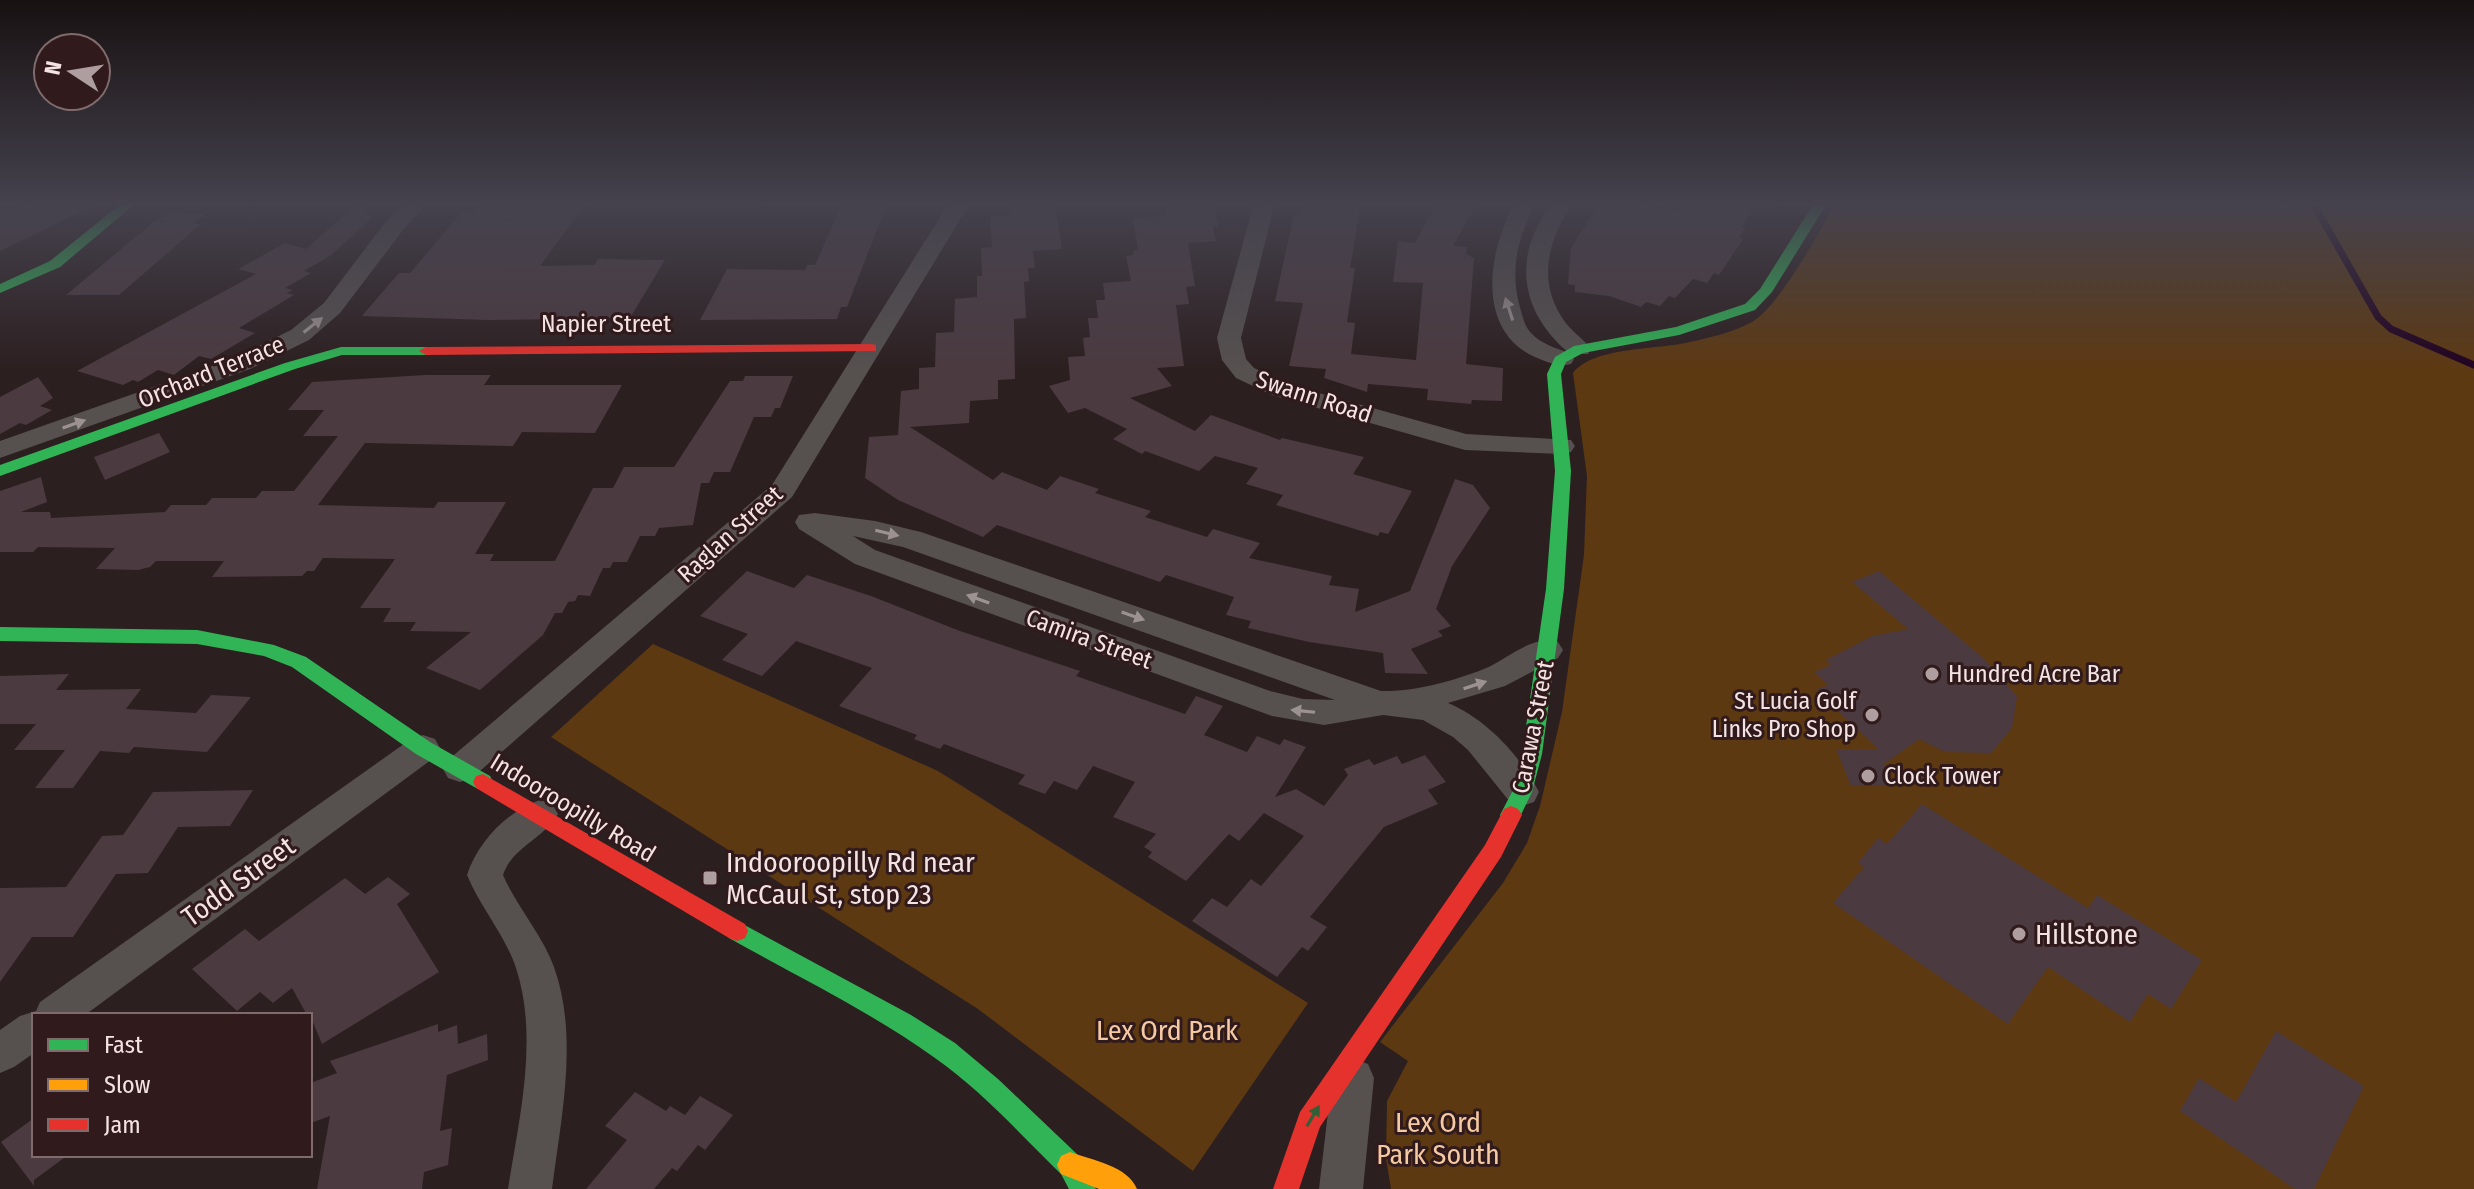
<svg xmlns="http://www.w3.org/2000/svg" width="2474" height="1189" font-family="'Fira Sans Condensed',sans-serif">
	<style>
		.green { fill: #5d3912 }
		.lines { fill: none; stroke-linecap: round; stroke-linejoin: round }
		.stream { stroke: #210321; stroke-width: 7 }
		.building { fill: #4b3a40 }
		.street { fill: #56504f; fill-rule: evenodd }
		.fast { fill: #30b455; fill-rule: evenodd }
		.slow { fill: #ff9f0a; fill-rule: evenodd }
		.jam { fill: #e5322d; fill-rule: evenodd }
		.oneway { fill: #9d9292 }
		.oneway2 { fill: #315f36 }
		.poi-dot { fill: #ae9e9f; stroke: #311a1c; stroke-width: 3 }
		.labels { text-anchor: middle; stroke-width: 6; stroke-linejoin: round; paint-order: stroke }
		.street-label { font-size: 24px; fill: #f4e3e3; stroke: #311a1c }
		.poi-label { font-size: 24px; fill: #f4e3e3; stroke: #311a1c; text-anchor: start }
		.near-poi-label { font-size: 28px; fill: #f4e3e3; stroke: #311a1c; text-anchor: start }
		.near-street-label { font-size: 28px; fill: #f4e3e3; stroke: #311a1c }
		.near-park-label { font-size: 28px; fill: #f5caa3; stroke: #311a1c }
	</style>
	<rect width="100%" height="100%" fill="#2c1f20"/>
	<!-- green -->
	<g class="green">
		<path d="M1836,203H2474V1189H1391L1386,1159L1387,1101L1408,1061L1380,1042L1503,883L1527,843L1540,806L1562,712L1584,555L1587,476L1573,373C1594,346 1658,350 1690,342C1709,338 1733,332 1750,323C1778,309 1819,232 1836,203Z"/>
		<path d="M653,644L938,771L1308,1003L1193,1171L978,1009L551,737Z"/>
	</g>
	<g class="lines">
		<!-- stream -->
		<path class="stream" d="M2313,203L2378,317L2391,329L2474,365"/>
	</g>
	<!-- building -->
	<g class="building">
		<path d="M30,203H99L0,251V213Z"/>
		<path d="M358,203L372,218L330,256L304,271L311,273L285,288L293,290L287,293L294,295L239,328L255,333L211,359L199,356L174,375L158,370L138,382L133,380L123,385L77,371L256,274L238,269L285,243L306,249Z"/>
		<path d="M517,203H586L540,266L594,265L598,259L665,260L630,318L490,320L362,316L399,273H410L461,213H475L480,207H514Z"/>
		<path d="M1010,203H1055L1062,249L1033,251L1035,268H1028L1029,281L1024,282L1026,318L1014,319L1015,379L998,380V399L970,401L969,423L910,427L993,480L1002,472L1047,490L1060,476L1099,489L1095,493L1151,511L1145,517L1207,537L1213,529L1260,543L1249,558L1332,576L1329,585L1359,589L1355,612L1410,591L1455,479L1473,485L1490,508L1452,566L1436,609L1451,626L1438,631L1443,636L1411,649L1428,674L1385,673L1383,653L1309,642L1248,628L1251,621L1226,615L1234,597L1166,575L1160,582L997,525L983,537L898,500L865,478L869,437L898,435L901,391L919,389V368L935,367L936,333L954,332L955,299L977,297V276H982L981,248L992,247L990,217L1011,215Z"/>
		<path d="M1173,203H1213L1219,226H1213L1216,241L1188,243L1195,286L1186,287L1189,304L1176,305L1184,366L1157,368L1172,386L1130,398L1195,431L1211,415L1280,440L1282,438L1364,457L1353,474L1412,491L1388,534L1380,532L1378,536L1276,505L1283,495L1246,484L1258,468L1215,456L1199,471L1145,451L1142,454L1113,439L1127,429L1085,408L1068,413L1049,386L1070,380L1068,357L1085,356L1083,338L1090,337L1088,318H1098L1096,300H1105L1103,283L1131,281L1126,256L1134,255L1133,251L1138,250L1133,218L1166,216L1165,210L1174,209Z"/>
		<path d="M1310,203H1361L1350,268H1355L1347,322L1355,323L1351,354L1416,360L1423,283L1393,282L1398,241L1415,243L1437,203H1477L1453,246L1467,247L1466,254L1474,258L1466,364L1503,368L1502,401L1472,400L1471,404L1427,400L1428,389L1368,384L1367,392L1324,378L1326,369L1289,366L1303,303L1275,301L1294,215H1302L1304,210H1309Z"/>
		<path d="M1599,203H1636L1677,212L1684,203H1752L1749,209H1753L1741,228L1745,229L1739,238L1743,239L1719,275L1714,273L1707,283L1693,279L1675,298L1669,296L1660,306L1646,302L1641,307L1609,296L1575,292V285L1568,284L1571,248Z"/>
		<path d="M842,204H887L847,307H841L837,319L700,320L727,269L805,270L807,265H815Z"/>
		<path d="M170,213L205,214L193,224H201L119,295H66L156,220Z"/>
		<path d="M425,375H491L484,385H622L595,433L522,432L513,446L365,443L318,505L434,508L438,502H506L475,554H494L490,561H555L593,488H613L624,467H674L730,381H743L745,376H793L780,408H775L771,417H754L730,472H714L709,483H701L693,525L659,528L655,536H640L627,562H613L610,568H603L590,596L578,595L575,601L568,602L562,613H555L543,635L480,690L426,668L471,632L410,631L416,622H383L391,608H360L395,559L323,558L314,571H307L302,576L212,577L224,561H156L150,567L138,570L96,569L115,548L38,547L33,552H0V491L41,477L47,502L21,512H50L51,518L165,512L171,505H206L212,498H256L262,491H294L338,436H303L324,410H288L312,382Z"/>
		<path d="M38,377L53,398L40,406L52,410L26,425L20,423L0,434V397Z"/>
		<path d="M159,433L170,452L105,480L94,457Z"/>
		<path d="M747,571L794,588L807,575L871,596L960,631L1080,671L1076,676L1185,714L1196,696L1223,706L1204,735L1247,752L1257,736L1280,745L1284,739L1306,747L1275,797L1296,789L1324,806L1348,775L1344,769L1369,759L1374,765L1397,756L1402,764L1425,755L1446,782L1428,790L1438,804L1384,827L1310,917L1327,927L1308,951L1302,947L1277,977L1192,921L1212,898L1227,907L1251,879L1261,886L1304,836L1264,813L1239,841L1229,834L1186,881L1148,857L1152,852L1144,847L1156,834L1113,817L1135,782L1093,766L1077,790L1054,781L1045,794L1018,784L1025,775L944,744L940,749L914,739L917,735L839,706L872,668L796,641L762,676L722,660L748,634L700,616Z"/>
		<path d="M1879,571L1982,657L2017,696L2012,728L1991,753L1945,752L1919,739L1884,764L1894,785L1851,786L1836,749H1878L1816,690L1828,685L1814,672L1831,665L1826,660L1872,636L1908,629L1852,582Z"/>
		<path d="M69,674L56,690L141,689L126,709L196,713L211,695L251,697L207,752L134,747L129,753L100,751L73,788H35L65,750H14L36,724H0V676Z"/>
		<path d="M253,790L230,826L178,827L148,873L116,874L73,937H32L0,982V888L66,887L102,836L123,835L153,792Z"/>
		<path d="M1922,804L2088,908L2097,895L2202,960L2171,1009L2148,994L2130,1022L2048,967L2008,1024L1833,903L1864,867L1858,863L1878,838L1887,844Z"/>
		<path d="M388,877L410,894L397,904L439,972L322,1044L310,1015H307L292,988L273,1003L260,992L237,1011L192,969L245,929L259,941L345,878L365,894Z"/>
		<path d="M438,1024V1032L457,1025L458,1044L487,1034L488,1060L447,1075L440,1131L452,1128L448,1165L424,1172L422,1189H317L330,1116L311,1123L313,1082L337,1073L330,1061Z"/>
		<path d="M2276,1031L2364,1086L2314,1189H2295L2180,1111L2199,1078L2236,1102Z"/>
		<path d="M635,1092L666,1111L670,1106L685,1115L700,1096L733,1115L705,1150L698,1145L677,1171L672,1168L654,1189H586L627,1140L605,1126Z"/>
		<path d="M34,1118V1155H68L34,1180V1186L1,1142Z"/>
	</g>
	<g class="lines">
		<!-- street -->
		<g class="street">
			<path d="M405,203H427L403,230L340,313L309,340L250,369L0,458V441L232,359L291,330L324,303L387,220Z"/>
			<path d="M949,203H970L792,497L472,778L460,782L448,778L443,769L448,760L772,485Z"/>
			<path d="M1254,203H1275L1241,338L1246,359L1254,368L1290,385L1466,434L1571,440L1575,446L1571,452L1562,454L1465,450L1272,395L1236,378L1222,360L1217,338Z"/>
			<path d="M1515,203H1536C1517,238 1509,272 1521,311C1523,318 1525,327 1531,333C1541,344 1556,348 1569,353C1519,311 1512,255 1552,203H1573C1548,239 1536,282 1565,322C1572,332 1584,339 1591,349L1588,354H1571L1574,359L1571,364C1558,367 1547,362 1535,357C1475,330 1488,250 1515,203Z"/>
			<path d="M815,513L875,521L921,532L1381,691C1415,692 1453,681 1484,669C1508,659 1532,634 1558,642L1563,650L1558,658L1505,686L1448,703C1486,719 1520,755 1539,792L1534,802L1522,806L1510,802L1468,750L1453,737L1423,720L1383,715L1324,725L1272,716L855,564L799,529L795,522L799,515ZM853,536L903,547L1335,700L1303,699L1270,691L875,550Z"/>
			<path d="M423,735L435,739L440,748L435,757L85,1015H34V1053L14,1067L0,1073V1030L20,1016L36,1011L40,1002L411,739Z"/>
			<path d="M540,800L552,804L558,814C545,838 512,847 503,875C517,907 542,934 554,967C579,1037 561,1118 552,1189H508C519,1119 539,1038 516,968C505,935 480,907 467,875C478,842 507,811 540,800Z"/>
			<path d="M1353,1058L1368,1064L1374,1078L1363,1189H1319L1332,1078L1338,1064Z"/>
		</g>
		<!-- fast -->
		<g class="fast">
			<path d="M122,203H136L60,267L0,293V284L50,261Z"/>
			<path d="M1814,203H1827L1772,292L1755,310L1679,335L1583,353L1566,362L1561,374L1571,471L1564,589L1542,754L1532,792L1518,821L1511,824L1504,821L1500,815L1512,792L1522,754L1546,589L1555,471L1547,374L1555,357L1574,346L1676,327L1745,304L1760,289Z"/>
			<path d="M341,347H426L433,351L426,355H342L295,369L0,476V465L285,363Z"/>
			<path d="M0,627L197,630L274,645L306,657L430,742L490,776L493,782L490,788L483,790L476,788L416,754L292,667L264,656L197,644L0,641Z"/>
			<path d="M737,921L911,1015L955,1043L998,1079L1079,1156L1096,1189H1069L1061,1174C1021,1135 981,1090 935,1058C871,1012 798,977 729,938L726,931L729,924Z"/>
		</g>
		<!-- slow -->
		<path class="slow" d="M1070,1152C1092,1160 1128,1166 1137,1189H1099L1061,1174L1057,1165L1061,1156Z"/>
		<!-- jam -->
		<g class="jam">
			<path d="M871,344L876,345V351L426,355L419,351L426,347Z"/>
			<path d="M483,774L745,924L748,931L745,938L737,941L729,938L476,788L473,782L476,776Z"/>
			<path d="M1511,806L1518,809L1522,815L1501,857L1320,1127L1299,1189H1273L1300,1112L1485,845L1504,809Z"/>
		</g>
	</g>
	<!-- one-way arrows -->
	<defs><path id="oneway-solid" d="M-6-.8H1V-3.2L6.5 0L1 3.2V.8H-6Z" transform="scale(2)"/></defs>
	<g class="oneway">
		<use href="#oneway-solid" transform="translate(1509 309) rotate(-108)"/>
		<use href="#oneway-solid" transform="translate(313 325) rotate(-38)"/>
		<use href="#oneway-solid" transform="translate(74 424) rotate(-19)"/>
		<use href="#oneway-solid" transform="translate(887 533) rotate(13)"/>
		<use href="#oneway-solid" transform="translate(978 599) rotate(-160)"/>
		<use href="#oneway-solid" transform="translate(1133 616) rotate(19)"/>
		<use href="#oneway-solid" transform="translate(1475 685) rotate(-18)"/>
		<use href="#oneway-solid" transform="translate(1303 711) rotate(-174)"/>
	</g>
	<use class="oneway2" href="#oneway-solid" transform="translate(1313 1116) rotate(-59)"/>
	<!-- sky -->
	<linearGradient id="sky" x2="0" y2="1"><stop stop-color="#181112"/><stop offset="0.55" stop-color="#45424e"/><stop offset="1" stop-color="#45424e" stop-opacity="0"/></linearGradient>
	<rect width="2474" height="370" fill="url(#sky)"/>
	<!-- markers -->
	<g class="poi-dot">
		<circle cx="1932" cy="674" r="8"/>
		<circle cx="1872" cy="715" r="8"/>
		<circle cx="1868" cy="776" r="8"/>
		<rect x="702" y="870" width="16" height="16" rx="4"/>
		<circle cx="2019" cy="934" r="8"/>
	</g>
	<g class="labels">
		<!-- street labels -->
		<g class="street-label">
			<text x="606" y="332">Napier Street</text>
			<text transform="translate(211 372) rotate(-22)" y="8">Orchard Terrace</text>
			<text transform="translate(1314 397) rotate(18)" y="8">Swann Road</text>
			<text transform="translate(730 534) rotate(-42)" y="8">Raglan Street</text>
			<text transform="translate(1089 639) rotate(20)" y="8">Camira Street</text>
			<text transform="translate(1533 727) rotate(-79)" y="8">Carawa Street</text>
			<text transform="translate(573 808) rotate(31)" y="8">Indooroopilly Road</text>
		</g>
		<!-- poi labels -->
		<g class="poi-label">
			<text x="1948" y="682">Hundred Acre Bar</text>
			<text x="1856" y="709" text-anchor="end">St Lucia Golf<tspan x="1856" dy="28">Links Pro Shop</tspan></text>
			<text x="1884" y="784">Clock Tower</text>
		</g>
		<!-- near-poi labels -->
		<g class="near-poi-label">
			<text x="726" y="872">Indooroopilly Rd near<tspan x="726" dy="32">McCaul St, stop 23</tspan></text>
			<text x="2035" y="944">Hillstone</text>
		</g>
		<!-- near-street labels -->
		<g class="near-street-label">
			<text transform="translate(238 881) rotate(-36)" y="10">Todd Street</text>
		</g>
		<!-- near-park labels -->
		<g class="near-park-label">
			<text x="1167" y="1040">Lex Ord Park</text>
			<text x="1438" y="1132">Lex Ord<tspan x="1438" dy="32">Park South</tspan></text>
		</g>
	</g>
	<!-- legend -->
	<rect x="32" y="1013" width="280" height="144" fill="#311a1c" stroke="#7f6a6c" stroke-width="2"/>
	<rect x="48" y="1039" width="40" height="12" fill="#30b455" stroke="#7f6a6c" stroke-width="2"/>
	<text x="104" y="1053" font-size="24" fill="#f4e3e3">Fast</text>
	<rect x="48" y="1079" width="40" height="12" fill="#ff9f0a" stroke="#7f6a6c" stroke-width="2"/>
	<text x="104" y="1093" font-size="24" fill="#f4e3e3">Slow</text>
	<rect x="48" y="1119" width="40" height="12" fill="#e5322d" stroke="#7f6a6c" stroke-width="2"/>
	<text x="104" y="1133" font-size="24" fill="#f4e3e3">Jam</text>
	<!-- north arrow -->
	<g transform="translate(72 72) rotate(282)"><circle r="38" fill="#311a1c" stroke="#7f6a6c" stroke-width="2"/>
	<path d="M0-6L14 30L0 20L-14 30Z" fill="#ae9e9f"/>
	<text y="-12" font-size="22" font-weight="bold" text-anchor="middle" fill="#f4e3e3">N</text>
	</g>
</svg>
